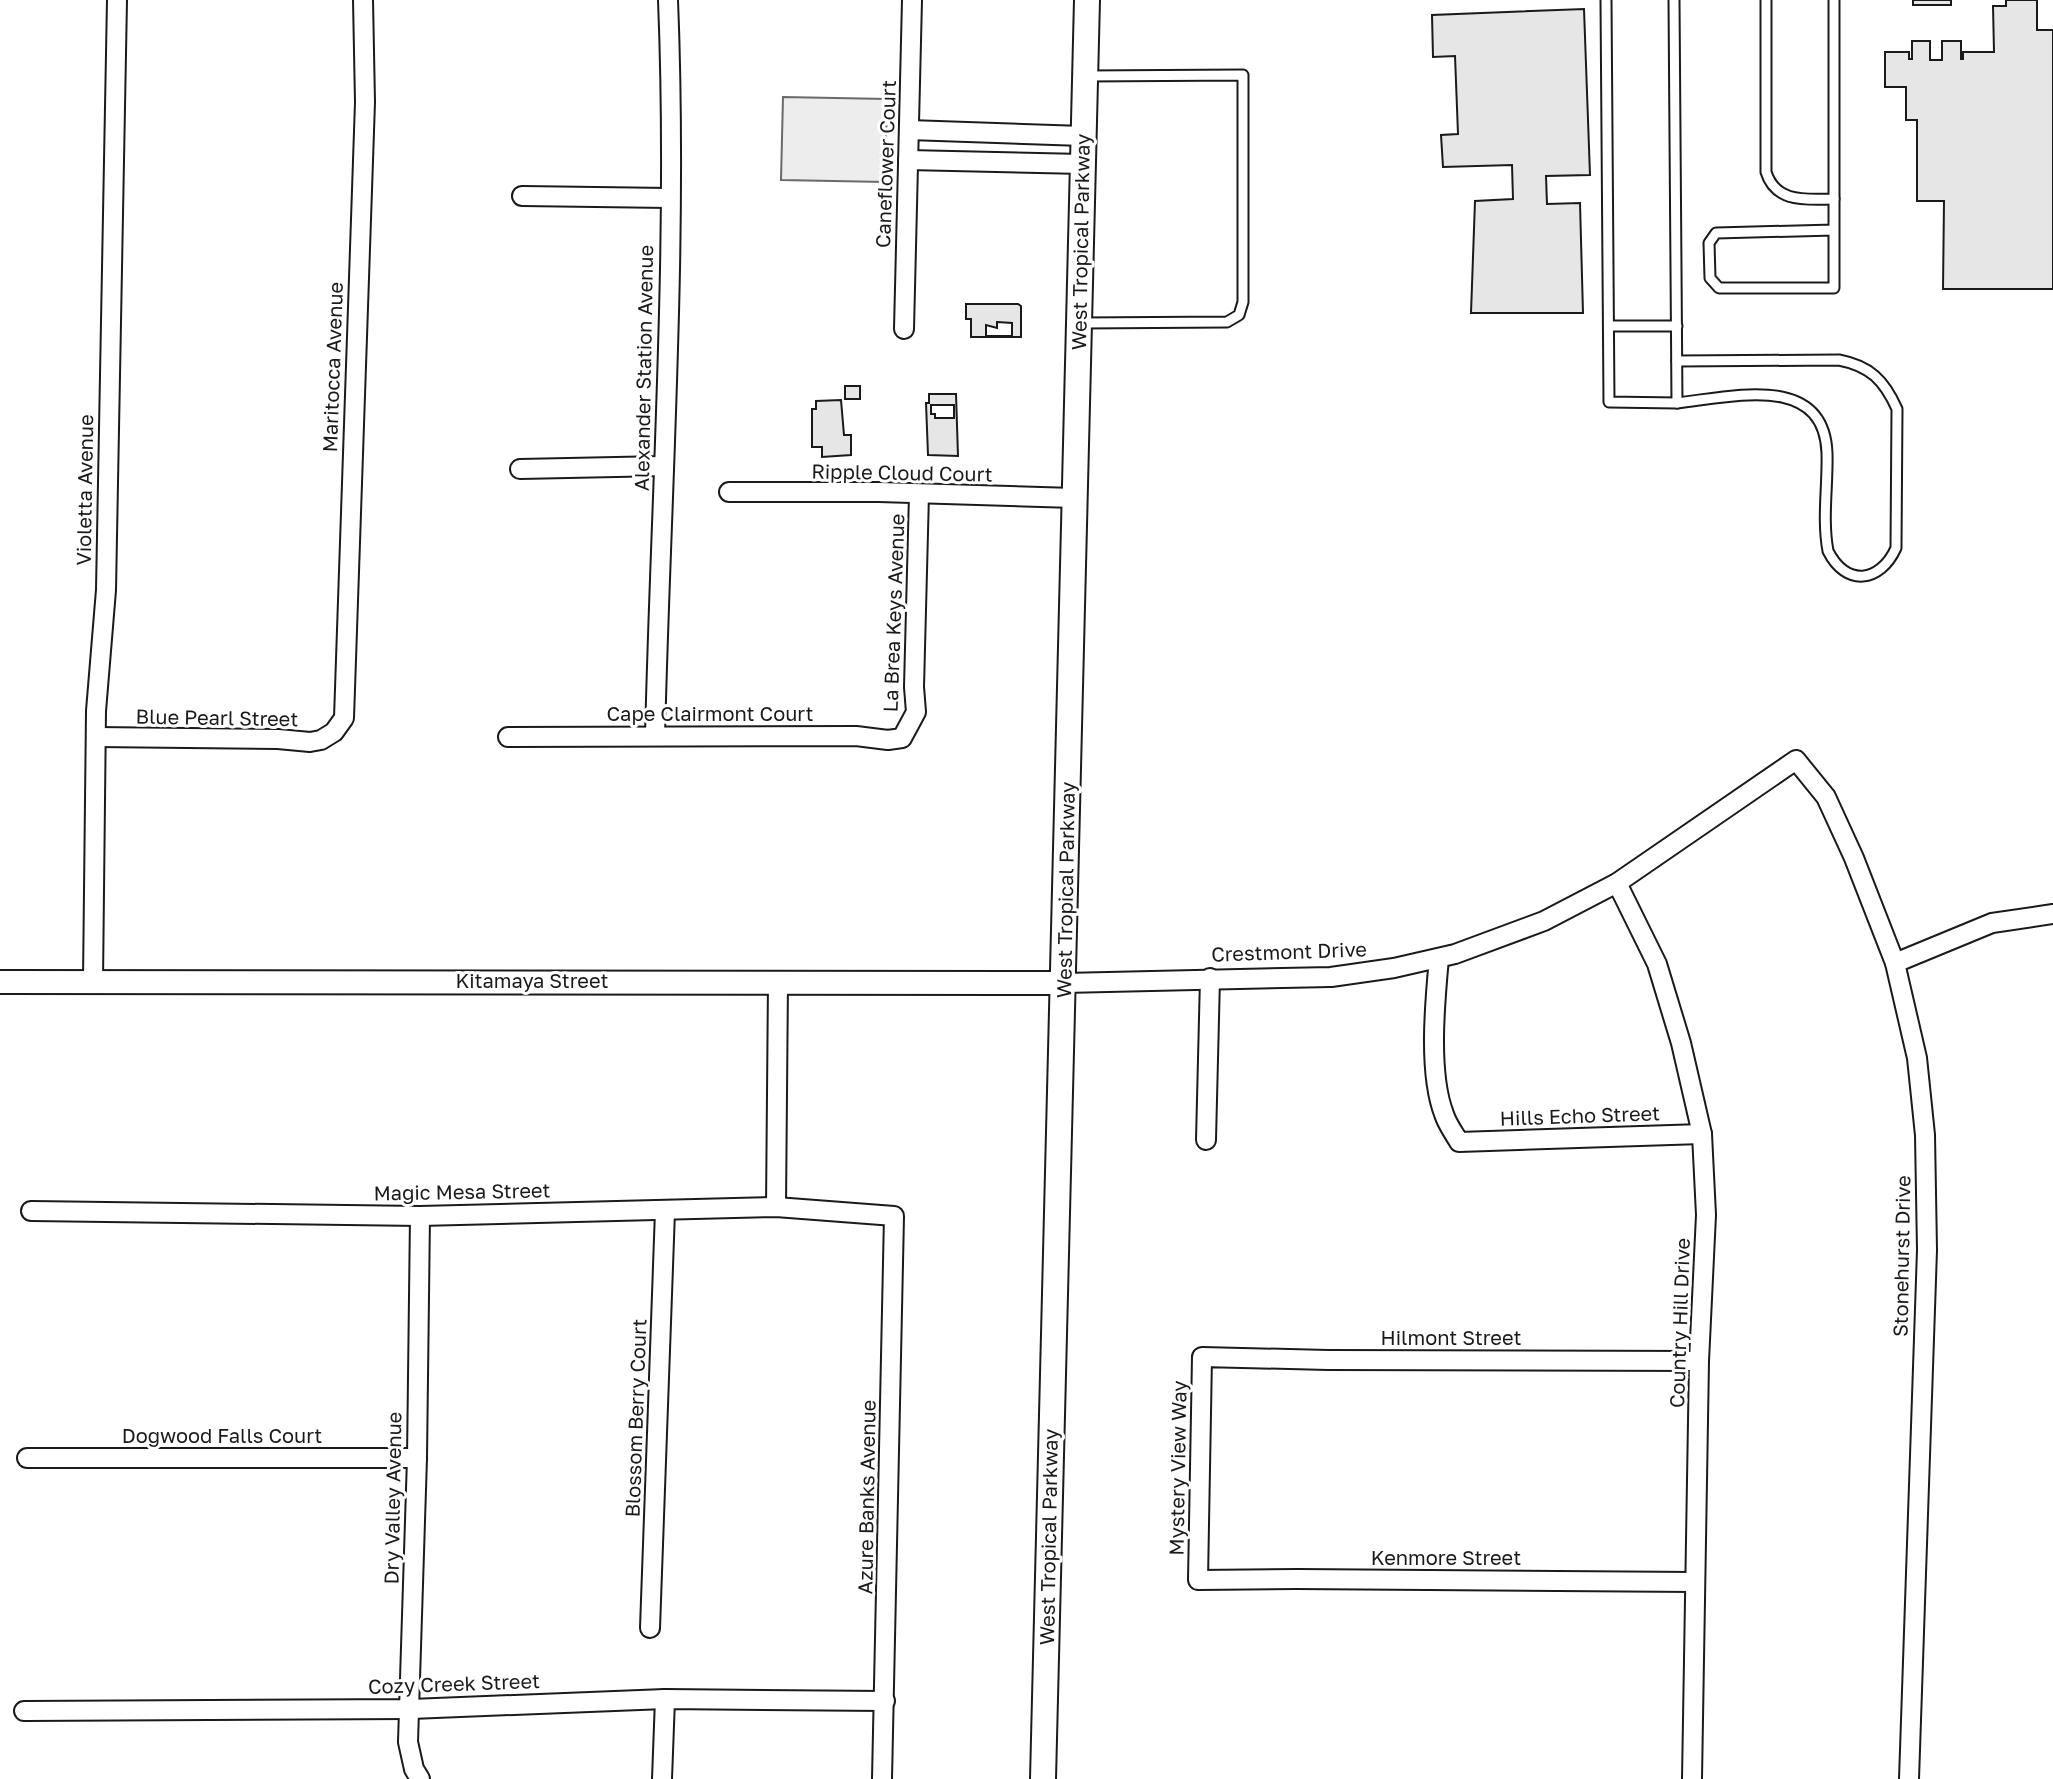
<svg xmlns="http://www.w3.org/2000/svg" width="2053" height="1779" font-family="'Golos Text',sans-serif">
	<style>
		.built { fill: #ededed; stroke: #6a6a6a; stroke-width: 2 }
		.building { fill: #e6e6e6; stroke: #1a1a1a; stroke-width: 2; fill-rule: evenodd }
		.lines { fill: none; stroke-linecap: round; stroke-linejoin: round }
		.service-casing { stroke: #1a1a1a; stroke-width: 13 }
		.minor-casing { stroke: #1a1a1a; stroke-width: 22 }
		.tertiary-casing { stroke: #1a1a1a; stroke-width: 26 }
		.secondary-casing { stroke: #1a1a1a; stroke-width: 28 }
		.service { stroke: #fff; stroke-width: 9 }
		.minor { stroke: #fff; stroke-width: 18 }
		.tertiary { stroke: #fff; stroke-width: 22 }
		.secondary { stroke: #fff; stroke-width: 24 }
		.labels { text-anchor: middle; stroke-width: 6; stroke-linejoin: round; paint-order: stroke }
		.street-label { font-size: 20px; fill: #1a1a1a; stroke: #fff }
	</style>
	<rect width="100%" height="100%" fill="#fff"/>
	<!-- built -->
	<path class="built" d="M783,97L887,99L885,182L781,180Z"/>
	<!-- building -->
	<g class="building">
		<rect x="1913" y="0" width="38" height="5"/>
		<path d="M2006,0H2037V30H2053V289H1943L1944,201H1917V120H1906V87H1885V52H1909V59H1912V41H1930V60H1942V41H1961V59H1963V52H1994L1993,6H2006Z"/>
		<path d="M1584,9L1590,175L1546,176L1547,204L1580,203L1583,313H1471L1475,201L1513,199L1512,165L1443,167L1441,135L1458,134L1455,56L1433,57L1432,15Z"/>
		<path d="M966,304H1018L1021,306V337H971V319H966ZM997,322L1012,323V336H986V325L997,328Z"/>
		<rect x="845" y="386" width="15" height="13"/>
		<path d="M929,394H956L958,456L928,455L926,403H929ZM931,405H954V418H935V414H931Z"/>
		<path d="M841,400L844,435H851V455L822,457V447H812V409H816V401Z"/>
	</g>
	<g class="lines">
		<defs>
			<g id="service">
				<path d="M1606,0L1609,402L1677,403L1674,0"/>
				<path d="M1766,0V172C1776,204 1807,199 1834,199V0"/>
				<path d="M1834,199V288H1719L1710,278L1709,243L1716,233L1834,230"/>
				<path d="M1082,323L1227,322L1239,315L1243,302V75L1086,76"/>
				<path d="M1609,326H1677"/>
				<path d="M1677,361L1839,360C1870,366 1884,380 1897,409L1896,548C1880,583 1846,587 1828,551C1822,519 1828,485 1827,453C1824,372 1731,397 1677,403"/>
			</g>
			<g id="minor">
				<path d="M909,130L1083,136"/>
				<path d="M908,160L1083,164"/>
				<path d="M522,196L669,198"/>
				<path d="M904,329L912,0"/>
				<path d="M520,469L664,466"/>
				<path d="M729,492H879L1074,498"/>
				<path d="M655,736C661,491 678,245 668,0"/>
				<path d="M96,737L278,739L310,742L321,740L334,732L344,718L365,102L363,0"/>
				<path d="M508,737L856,736L888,740L902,738L916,712L914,687L919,494"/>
				<path d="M1617,883L1657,964L1681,1043L1702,1134L1706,1215L1699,1361L1692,1779"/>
				<path d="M1439,958C1435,1001 1428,1073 1444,1114C1447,1124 1454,1133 1459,1142L1702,1134"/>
				<path d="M1895,963L1992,923L2053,914"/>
				<path d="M93,981L96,711L106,590L117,0"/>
				<path d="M1064,983L1331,977L1394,968L1455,954L1544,921L1617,883L1796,760L1826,797L1854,858L1895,963L1917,1058L1925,1135L1927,1250L1909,1779"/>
				<path d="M1206,1140L1210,978"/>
				<path d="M776,1207L778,981"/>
				<path d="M31,1211L420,1216L776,1207L894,1216L882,1779"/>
				<path d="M27,1458H417"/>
				<path d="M1694,1582L1297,1579L1198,1580L1202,1357L1328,1360L1699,1361"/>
				<path d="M650,1628L665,1211"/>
				<path d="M24,1711L411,1709L665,1699L885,1701"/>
				<path d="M420,1779L414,1769L408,1742L417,1458L420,1216"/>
				<path d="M662,1779L665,1699"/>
			</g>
			<path id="tertiary" d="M0,982L1064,983"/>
			<path id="secondary" d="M1043,1779L1087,0"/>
		</defs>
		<!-- service casing -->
		<use href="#service" class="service-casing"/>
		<!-- minor casing -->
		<use href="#minor" class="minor-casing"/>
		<!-- tertiary casing -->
		<use href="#tertiary" class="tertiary-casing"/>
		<!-- secondary casing -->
		<use href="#secondary" class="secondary-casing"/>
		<!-- service -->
		<use href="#service" class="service"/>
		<!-- minor -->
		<use href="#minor" class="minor"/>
		<!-- tertiary -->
		<use href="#tertiary" class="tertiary"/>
		<!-- secondary -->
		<use href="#secondary" class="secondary"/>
	</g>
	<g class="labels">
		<!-- street labels -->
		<g class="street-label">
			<text transform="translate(886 164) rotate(-88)" y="7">Caneflower Court</text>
			<text transform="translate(1081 242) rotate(-89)" y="7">West Tropical Parkway</text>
			<text transform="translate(333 367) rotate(-88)" y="7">Maritocca Avenue</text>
			<text transform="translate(644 368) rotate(-89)" y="7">Alexander Station Avenue</text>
			<text transform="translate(902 473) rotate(1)" y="7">Ripple Cloud Court</text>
			<text transform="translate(85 490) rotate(-89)" y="7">Violetta Avenue</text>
			<text transform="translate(894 613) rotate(-88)" y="7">La Brea Keys Avenue</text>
			<text x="710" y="721">Cape Clairmont Court</text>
			<text transform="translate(217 718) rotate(1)" y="7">Blue Pearl Street</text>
			<text transform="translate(1066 890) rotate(-89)" y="7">West Tropical Parkway</text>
			<text transform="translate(1289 952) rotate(-2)" y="7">Crestmont Drive</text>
			<text x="532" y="988">Kitamaya Street</text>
			<text transform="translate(1580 1116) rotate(-2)" y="7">Hills Echo Street</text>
			<text transform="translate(462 1192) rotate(-1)" y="7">Magic Mesa Street</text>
			<text transform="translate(1902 1256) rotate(-89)" y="7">Stonehurst Drive</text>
			<text transform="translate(1680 1323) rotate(-88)" y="7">Country Hill Drive</text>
			<text x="1451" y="1345">Hilmont Street</text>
			<text transform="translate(636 1418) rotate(-88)" y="7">Blossom Berry Court</text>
			<text x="222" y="1443">Dogwood Falls Court</text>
			<text transform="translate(1178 1468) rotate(-89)" y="7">Mystery View Way</text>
			<text transform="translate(867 1497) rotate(-89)" y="7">Azure Banks Avenue</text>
			<text transform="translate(393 1498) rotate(-89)" y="7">Dry Valley Avenue</text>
			<text transform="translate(1049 1537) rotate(-89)" y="7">West Tropical Parkway</text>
			<text x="1446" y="1565">Kenmore Street</text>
			<text transform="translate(454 1684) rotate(-2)" y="7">Cozy Creek Street</text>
		</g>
	</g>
</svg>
